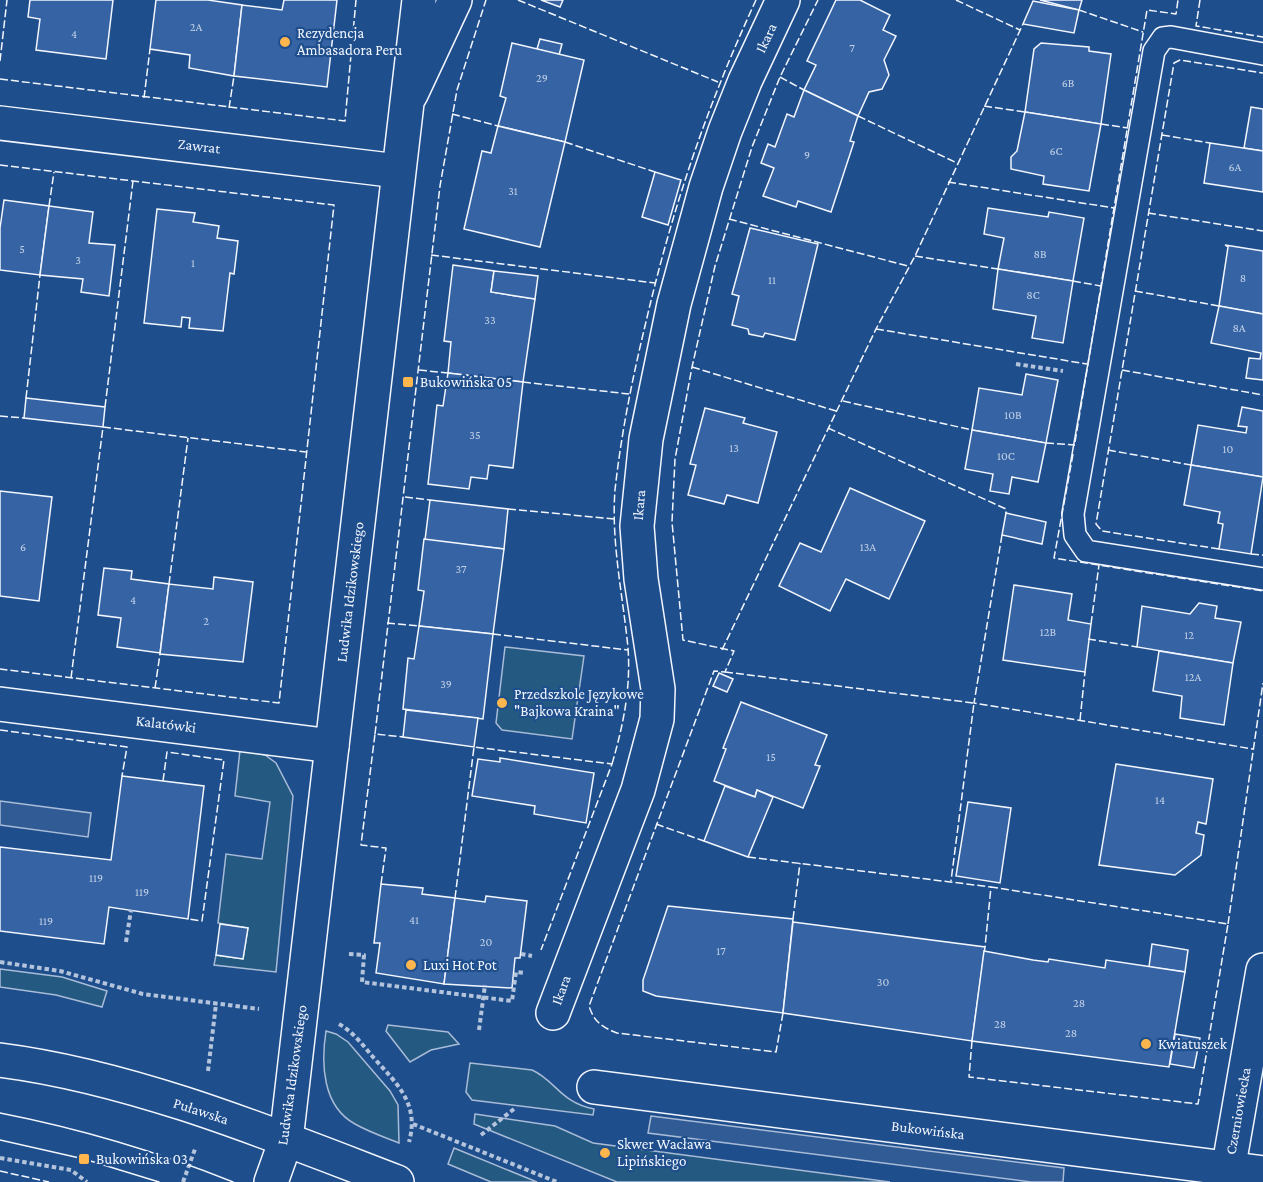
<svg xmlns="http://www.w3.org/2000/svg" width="1263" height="1182" font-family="'Crimson Pro',serif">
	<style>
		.green { fill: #245a82; stroke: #a8bbd7; stroke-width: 1.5 }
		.parking { fill: #305b95; stroke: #a8bbd7; stroke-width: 1.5 }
		.building { fill: #3563a3; stroke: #f2f6ff; stroke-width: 1.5 }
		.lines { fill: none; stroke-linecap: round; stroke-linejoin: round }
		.lane-casing { stroke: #f2f6ff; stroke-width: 24 }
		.street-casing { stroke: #f2f6ff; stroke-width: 36 }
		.secondary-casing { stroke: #f2f6ff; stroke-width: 36 }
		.path { stroke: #b3c4dc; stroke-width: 4; stroke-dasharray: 4.5 3; stroke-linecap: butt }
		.lane { stroke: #1f4e8c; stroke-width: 21 }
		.street { stroke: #1f4e8c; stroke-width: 33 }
		.secondary { stroke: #1f4e8c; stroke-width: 33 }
		.tram { stroke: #f2f6ff; stroke-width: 1.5 }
		.fence { stroke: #f2f6ff; stroke-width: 1.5; stroke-dasharray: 8 3; stroke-linecap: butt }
		.poi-dot { fill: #ffb74d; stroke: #1f4e8c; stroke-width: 2 }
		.labels { text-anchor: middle; stroke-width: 4.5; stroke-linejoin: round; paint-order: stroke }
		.number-label { font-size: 12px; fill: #c3d1e8 }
		.poi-label { font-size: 15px; fill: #f2f6ff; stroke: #1f4e8c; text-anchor: start }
		.street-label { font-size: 15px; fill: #f2f6ff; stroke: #1f4e8c }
	</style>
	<rect width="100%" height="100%" fill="#1f4e8c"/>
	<!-- green -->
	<g class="green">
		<path d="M505,647L584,656L572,739L502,730L496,723Z"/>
		<path d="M240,750L265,755L276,763L293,796L276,972L214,965L216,955L243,959L248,928L218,923L226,854L262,859L270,802L235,796Z"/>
		<path d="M0,969L62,977L107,991L102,1007L56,995L0,987Z"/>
		<path d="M388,1025L448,1032L459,1044L431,1050L410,1062L386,1031Z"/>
		<path d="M326,1031L336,1034L348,1042L390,1091L398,1105L399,1143C384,1137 369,1132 355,1124C322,1106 321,1063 326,1031Z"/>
		<path d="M470,1063L532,1070C555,1080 561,1103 594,1109L593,1115L472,1100L466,1092Z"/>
		<path d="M475,1114L555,1126L593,1143L890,1182H617L474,1124Z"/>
		<path d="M454,1148L537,1182H491L448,1164Z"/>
	</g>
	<!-- parking -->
	<g class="parking">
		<path d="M0,801L91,813L88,837L0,825Z"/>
		<path d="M651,1116L1064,1168L1063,1182H1031L648,1133Z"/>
	</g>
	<!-- building -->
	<g class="building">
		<path d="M30,0H113L106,59L36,50L40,19L28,17Z"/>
		<path d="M156,0H208L242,5L234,76L189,68L190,55L150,49Z"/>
		<path d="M284,0H337L327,87L234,76L242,5L282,10Z"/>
		<path d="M541,0H563L560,7Z"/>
		<path d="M836,0H860L890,15L883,30L896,36L884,60L889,75L882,89L869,92L858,116L804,90L816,65L807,61Z"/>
		<path d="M1040,0H1082L1079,10Z"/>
		<path d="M1033,1L1079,10L1074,33L1023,24Z"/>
		<path d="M540,39L562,44L559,55L537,49Z"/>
		<path d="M512,43L584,60L565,142L498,126L506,98L500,96Z"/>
		<path d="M1041,43L1089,47V51L1111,54L1101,124L1025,112L1034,49Z"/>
		<path d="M804,90L858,116L850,141L854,142L831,212L798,201L796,207L763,196L774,168L761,163L768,144L775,147L787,114L794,117Z"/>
		<path d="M1251,107L1263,109V151L1244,148Z"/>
		<path d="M1025,112L1101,124L1089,191L1043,184L1044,176L1011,169V157L1017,151Z"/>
		<path d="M498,126L565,142L540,247L464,229L482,151L491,153Z"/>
		<path d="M1210,143L1263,151V192L1204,183Z"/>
		<path d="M655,172L681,180L668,225L642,217Z"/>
		<path d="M4,200L49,206L40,275L0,270V228Z"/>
		<path d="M49,206L93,212L89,243L115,245L109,296L81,292L83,279L40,275Z"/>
		<path d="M988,208L1048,217L1049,212L1084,218L1073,281L998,269L1004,238L984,234Z"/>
		<path d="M157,209L195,213L193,222L219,226L217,238L238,241L234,274L230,273L223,331L189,328L190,318L182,317L181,327L144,323Z"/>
		<path d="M750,228L818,244L795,340L765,333L763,337L749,334L748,329L732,325L739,296L732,294Z"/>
		<path d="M1225,245L1263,251V314L1219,306L1228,247Z"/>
		<path d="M453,265L494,271L491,292L535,299L523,382L448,373L451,342L444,341Z"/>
		<path d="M998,269L1073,281L1063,343L1032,338L1036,316L993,309Z"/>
		<path d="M494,271L538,276L535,299L491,292Z"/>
		<path d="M1219,306L1263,314V380L1246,378L1249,358L1260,359L1261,353L1211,343Z"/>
		<path d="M448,373L523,382L513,468L489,465L487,479L471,477L469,489L428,484L437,405L443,406Z"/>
		<path d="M1026,374L1058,380L1046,443L972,430L979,388L1022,395Z"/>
		<path d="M26,398L105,407L103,427L24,418Z"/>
		<path d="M1242,407L1263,411V477L1191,465L1198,425L1246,433L1247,427L1238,426Z"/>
		<path d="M705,408L745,418L743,423L777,432L758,503L727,495L724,504L688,495L696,465L690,464Z"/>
		<path d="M972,430L1046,443L1038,482L1012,477L1009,494L990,491L993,474L965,469Z"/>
		<path d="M1191,465L1263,477L1251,554L1219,549L1223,524L1218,523L1220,512L1184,505Z"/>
		<path d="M850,488L925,521L889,599L846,579L830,611L779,586L800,543L821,552Z"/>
		<path d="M0,491L52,497L39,601L0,596Z"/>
		<path d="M430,500L508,509L504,549L425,540Z"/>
		<path d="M1006,513L1046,522L1042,544L1002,535Z"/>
		<path d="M424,539L504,549L493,634L419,626L424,591L418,590Z"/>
		<path d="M104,568L132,571L131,579L169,584L160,653L117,647L121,618L98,615Z"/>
		<path d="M214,577L253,582L243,662L160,654L169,584L213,589Z"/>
		<path d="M1014,585L1072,594L1068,620L1091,624L1085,672L1003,660Z"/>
		<path d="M1199,603L1217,606L1215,618L1241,622L1233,663L1137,647L1142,606L1190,614Z"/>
		<path d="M419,626L493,634L483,719L403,709L408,658L414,659Z"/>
		<path d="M1159,651L1233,663L1224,725L1180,718L1182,696L1153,691Z"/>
		<path d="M719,673L733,679L727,692L713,686Z"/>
		<path d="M741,702L827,735L815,765L820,766L803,808L757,790L755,797L714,781L726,749L723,748Z"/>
		<path d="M406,710L478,718L474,747L403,737Z"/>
		<path d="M500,758L594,773L586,823L534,814L535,806L472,796L478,759L500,762Z"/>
		<path d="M1116,764L1213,779L1206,824L1198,822L1196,833L1204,835L1201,855L1175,875L1099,865Z"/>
		<path d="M122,776L204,786L188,919L109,907L104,944L0,931V847L111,860Z"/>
		<path d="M725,786L755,797L757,790L773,797L748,857L704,841Z"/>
		<path d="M968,802L1011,808L1000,883L956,876Z"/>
		<path d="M381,884L423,888L422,894L455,898L444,984L376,973L380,943H374Z"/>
		<path d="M486,896L527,901L520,958H515L512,988L444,984L455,898L485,902Z"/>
		<path d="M668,906L793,919L783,1013L656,996L643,991V980Z"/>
		<path d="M793,922L985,947L972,1041L783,1013Z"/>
		<path d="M220,924L248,928L243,959L216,955Z"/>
		<path d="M1152,944L1188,950L1185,972L1149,967Z"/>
		<path d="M984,951L1033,960L1048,962L1049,959L1105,968L1106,960L1185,972L1169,1067L972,1041Z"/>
		<path d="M1175,1034L1200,1038L1194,1068L1170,1064Z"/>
	</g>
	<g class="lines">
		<defs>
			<path id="lane" d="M1263,54L1171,37L1163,38L1154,51L1073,514L1075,535L1086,551L1263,579"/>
			<g id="street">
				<path d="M411,94L455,0"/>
				<path d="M0,123L398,171"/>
				<path d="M0,704L332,746"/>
				<path d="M553,1013L638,790L657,719L658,689L641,579L637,526L646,439L674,304L706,187L725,131L745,81L783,0"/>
				<path d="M594,1087L1263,1173"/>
				<path d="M1226,1182L1263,970"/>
			</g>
			<g id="secondary">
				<path d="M0,1060C133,1077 272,1134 397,1182"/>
				<path d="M271,1182L286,1140L419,0"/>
			</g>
		</defs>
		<!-- lane casing -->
		<use href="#lane" class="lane-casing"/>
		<!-- street casing -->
		<use href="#street" class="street-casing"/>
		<!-- secondary casing -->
		<use href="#secondary" class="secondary-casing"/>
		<!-- path -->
		<g class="path">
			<path d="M1016,364L1063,371"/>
			<path d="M126,942L131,910"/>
			<path d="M349,954L364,955L362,982L512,1001L516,972L525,973"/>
			<path d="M521,954L532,956"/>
			<path d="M0,962L60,971L143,994L259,1009"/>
			<path d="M339,1024C353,1032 363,1045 373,1057C396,1083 420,1103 409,1142"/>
			<path d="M479,1030L485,985"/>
			<path d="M208,1071L216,1004"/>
			<path d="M413,1124L557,1182"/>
			<path d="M481,1135L514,1109"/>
			<path d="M0,1158L71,1170L87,1182"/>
			<path d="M183,1182L195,1149"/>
		</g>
		<!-- lane -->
		<use href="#lane" class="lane"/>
		<!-- street -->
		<use href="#street" class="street"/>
		<!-- secondary -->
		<use href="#secondary" class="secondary"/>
		<!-- tram -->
		<g class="tram">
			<path d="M0,1113C82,1129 156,1151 233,1182"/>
			<path d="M0,1140L84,1159L159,1182"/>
		</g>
		<!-- fence -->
		<g class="fence">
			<path d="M518,0L718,82"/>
			<path d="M956,0L1020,30"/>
			<path d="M1200,0L1196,26L1263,37"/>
			<path d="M1079,10L1143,32"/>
			<path d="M0,61L7,0"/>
			<path d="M780,77L804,90"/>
			<path d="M0,79L345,121L356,0"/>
			<path d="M144,98L150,49"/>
			<path d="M984,106L1025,112"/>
			<path d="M229,108L234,76"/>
			<path d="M452,114L498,126"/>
			<path d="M858,116L957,163"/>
			<path d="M1101,124L1128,128"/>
			<path d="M1162,135L1210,143"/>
			<path d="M565,142L655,172"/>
			<path d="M0,165L334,205L279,703L0,669"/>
			<path d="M948,182L1114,208"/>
			<path d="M49,206L54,172"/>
			<path d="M1148,213L1263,231"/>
			<path d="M729,219L908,266"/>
			<path d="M431,255L655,283"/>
			<path d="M915,256L998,269"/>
			<path d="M1073,281L1101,286"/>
			<path d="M1135,291L1219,306"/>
			<path d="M876,329L1087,364"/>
			<path d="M692,367L836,411"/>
			<path d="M419,370L448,373"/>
			<path d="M1122,370L1263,395"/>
			<path d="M523,382L629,394"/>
			<path d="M26,398L40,275"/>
			<path d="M843,401L972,430"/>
			<path d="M105,407L133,181"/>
			<path d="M0,416L24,418"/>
			<path d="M828,428L1006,509V513"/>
			<path d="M1075,442L1147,10L1176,14L1178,0"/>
			<path d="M1046,443L1075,445"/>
			<path d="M1108,450L1191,465"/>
			<path d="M1073,454L1054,558L1263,591"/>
			<path d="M405,497L430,500"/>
			<path d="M508,509L615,519"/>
			<path d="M1002,535L974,703L1253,749"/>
			<path d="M1219,549L1102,531L1096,524L1174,63L1180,60L1263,73"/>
			<path d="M1251,554L1263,555"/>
			<path d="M169,584L188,438"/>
			<path d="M387,623L419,626"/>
			<path d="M1091,624L1099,565"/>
			<path d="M493,634L628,650"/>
			<path d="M1088,639L1137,647"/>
			<path d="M722,650L876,329L915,256L1023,24"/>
			<path d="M725,672L974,703L951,881"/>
			<path d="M71,678L103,427L306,452"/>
			<path d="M155,688L160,654"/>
			<path d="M1080,720L1085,672"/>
			<path d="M0,730L127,747L122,776"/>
			<path d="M375,734L440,186L457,90L486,0"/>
			<path d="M612,764C623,726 631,689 628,648C623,596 611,543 615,490C621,435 632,380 645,326C672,209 706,108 756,0"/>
			<path d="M163,781L167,752L224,760L202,921L188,919"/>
			<path d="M656,824L704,841"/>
			<path d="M748,857L991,887"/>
			<path d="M381,884L386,848L361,845L375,734L403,737"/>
			<path d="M455,898L474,747L612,764L541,950"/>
			<path d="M793,919L800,863"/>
			<path d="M1228,924L1263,683"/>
			<path d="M783,1013L776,1052L617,1033C602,1027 594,1022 589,1006L714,671L725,672L734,651L683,640L672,522L675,459L692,367L715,266L752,147L780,77L818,0"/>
			<path d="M972,1041L969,1077L1198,1104L1228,924L991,887L985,947"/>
			<path d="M0,1171L49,1182"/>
		</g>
	</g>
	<!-- markers -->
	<g class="poi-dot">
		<circle cx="285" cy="42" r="6"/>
		<rect x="402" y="376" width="12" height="12" rx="3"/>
		<circle cx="502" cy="703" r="6"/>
		<circle cx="411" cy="965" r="6"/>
		<circle cx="1146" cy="1044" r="6"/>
		<circle cx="605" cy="1153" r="6"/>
		<rect x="78" y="1153" width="12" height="12" rx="3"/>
	</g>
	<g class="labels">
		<!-- number labels -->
		<g class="number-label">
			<text x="196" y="31">2A</text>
			<text x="74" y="38">4</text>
			<text x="852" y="52">7</text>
			<text x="542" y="82">29</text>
			<text x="1068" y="87">6B</text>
			<text x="1056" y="155">6C</text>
			<text x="807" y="159">9</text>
			<text x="1235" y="171">6A</text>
			<text x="513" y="195">31</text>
			<text x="22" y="253">5</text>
			<text x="1040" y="258">8B</text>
			<text x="78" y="264">3</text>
			<text x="193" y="267">1</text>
			<text x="1243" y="282">8</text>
			<text x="772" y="284">11</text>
			<text x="1033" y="299">8C</text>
			<text x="490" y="324">33</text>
			<text x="1239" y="332">8A</text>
			<text x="1013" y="419">10B</text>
			<text x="475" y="439">35</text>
			<text x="734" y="452">13</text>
			<text x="1228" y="453">10</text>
			<text x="1006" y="460">10C</text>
			<text x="23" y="551">6</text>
			<text x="868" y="551">13A</text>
			<text x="461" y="573">37</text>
			<text x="133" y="604">4</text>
			<text x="206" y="625">2</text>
			<text x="1048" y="636">12B</text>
			<text x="1189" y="639">12</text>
			<text x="1193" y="681">12A</text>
			<text x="446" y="688">39</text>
			<text x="771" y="761">15</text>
			<text x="1160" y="804">14</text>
			<text x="96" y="882">119</text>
			<text x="142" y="896">119</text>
			<text x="414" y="924">41</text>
			<text x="46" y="925">119</text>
			<text x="486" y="946">20</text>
			<text x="721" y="955">17</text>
			<text x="883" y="986">30</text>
			<text x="1079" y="1007">28</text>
			<text x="1000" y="1028">28</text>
			<text x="1071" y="1037">28</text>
		</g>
		<!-- poi labels -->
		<g class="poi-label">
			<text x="297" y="38">Rezydencja<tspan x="297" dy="17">Ambasadora Peru</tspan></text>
			<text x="420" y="387">Bukowińska 05</text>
			<text x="514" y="699">Przedszkole Językowe<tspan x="514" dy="17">"Bajkowa Kraina"</tspan></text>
			<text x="423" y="970">Luxi Hot Pot</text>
			<text x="1158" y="1049">Kwiatuszek</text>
			<text x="617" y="1149">Skwer Wacława<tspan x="617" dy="17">Lipińskiego</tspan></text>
			<text x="96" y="1164">Bukowińska 03</text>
		</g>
		<!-- street labels -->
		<g class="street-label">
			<text transform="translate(766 38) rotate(-65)" y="5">Ikara</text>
			<text transform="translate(199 146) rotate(7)" y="5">Zawrat</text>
			<text transform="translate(639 505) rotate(-85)" y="5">Ikara</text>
			<text transform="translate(350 592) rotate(-83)" y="5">Ludwika Idzikowskiego</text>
			<text transform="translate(166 724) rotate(7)" y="5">Kalatówki</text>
			<text transform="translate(561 990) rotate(-70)" y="5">Ikara</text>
			<text transform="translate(292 1075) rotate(-82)" y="5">Ludwika Idzikowskiego</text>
			<text transform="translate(201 1111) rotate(18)" y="5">Puławska</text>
			<text transform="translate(1238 1111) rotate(-80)" y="5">Czerniowiecka</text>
			<text transform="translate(928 1130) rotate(7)" y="5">Bukowińska</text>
		</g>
	</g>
</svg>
